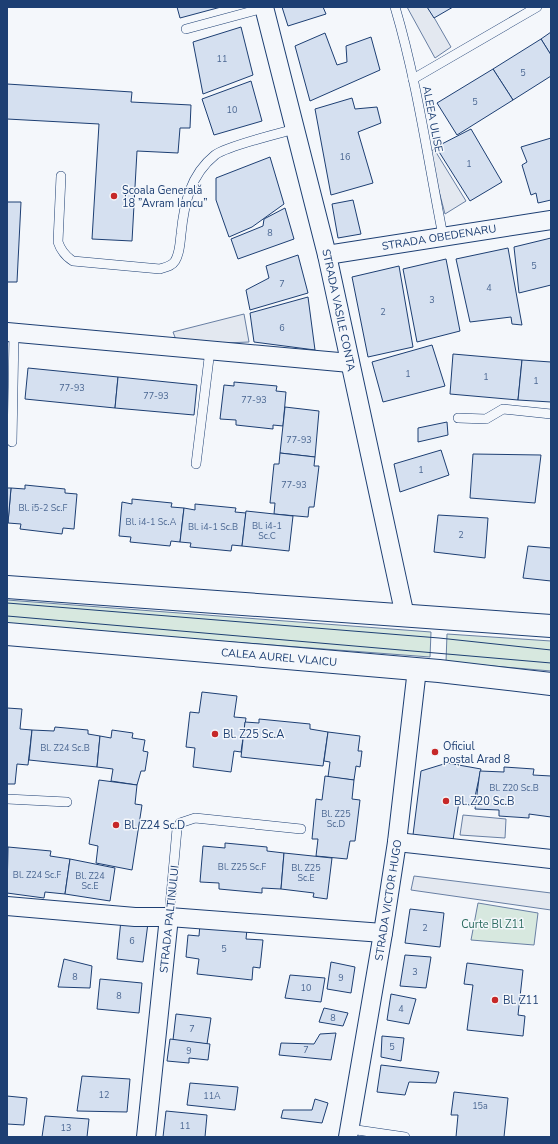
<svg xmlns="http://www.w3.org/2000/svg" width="558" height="1144" font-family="'Nunito Sans',sans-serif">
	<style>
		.green { fill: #d7e8df; stroke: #687fa3 }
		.parking { fill: #e3e8f0; stroke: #687fa3 }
		.building { fill: #d5e0f0; stroke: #1d3f73 }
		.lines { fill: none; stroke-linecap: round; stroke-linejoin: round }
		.lane-casing { stroke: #1d3f73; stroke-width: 10 }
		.street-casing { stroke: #1d3f73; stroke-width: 20 }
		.primary-casing { stroke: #1d3f73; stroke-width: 24 }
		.lane { stroke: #f4f7fb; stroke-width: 9 }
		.street { stroke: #f4f7fb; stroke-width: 18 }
		.primary { stroke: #f4f7fb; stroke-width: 22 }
		.tram { stroke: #1d3f73; stroke-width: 1 }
		.poi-dot { fill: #c62828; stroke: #f4f7fb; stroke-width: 1.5 }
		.labels { text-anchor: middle; stroke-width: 3; stroke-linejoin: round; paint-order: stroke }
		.number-label { font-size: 9px; fill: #4b6792 }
		.street-label { font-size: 11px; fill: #1d3f73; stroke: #f4f7fb }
		.poi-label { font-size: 11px; fill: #1d3f73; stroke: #f4f7fb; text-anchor: start }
		.park-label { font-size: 11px; fill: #2c6c60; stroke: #f4f7fb }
	</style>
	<rect width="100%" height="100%" fill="#f4f7fb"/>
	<!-- green -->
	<g class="green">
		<path d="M7,600L431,632L430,657L7,625Z"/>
		<path d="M447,634L551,641V671L446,662Z"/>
		<path d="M478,903L538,913L534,945L471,940Z"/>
	</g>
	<!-- parking -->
	<g class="parking">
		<path d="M407,7H428L451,47L435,58Z"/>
		<path d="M434,149L466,201L445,214L429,153Z"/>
		<path d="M244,314L249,342L178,345L173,332Z"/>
		<path d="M463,815L506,819L505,838L460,835Z"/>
		<path d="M414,876L551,893V910L411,890Z"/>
	</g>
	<!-- building -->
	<g class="building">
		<path d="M177,7H221L180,18Z"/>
		<path d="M282,7H323L326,14L288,26Z"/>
		<path d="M427,7H453L434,18Z"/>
		<path d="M241,27L253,75L203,94L193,42Z"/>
		<path d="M551,32V55L541,39Z"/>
		<path d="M325,33L337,65L347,62L346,46L371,37L380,70L310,101L295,46Z"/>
		<path d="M541,39L551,55V76L513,100L493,69Z"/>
		<path d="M493,69L513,100L457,135L437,103Z"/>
		<path d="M251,81L262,121L214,135L202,99Z"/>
		<path d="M7,84L132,92L131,102L191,105L190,128H180L178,153L137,151L132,241L92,239L99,124L7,119Z"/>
		<path d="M352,98L355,109L377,107L381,123L358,132L373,183L331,195L315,109Z"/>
		<path d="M471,129L502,182L470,201L436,147Z"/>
		<path d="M551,138V200L538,203L536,193L531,195L522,165L527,162L521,147Z"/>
		<path d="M270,157L284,204L252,227L229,237L216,200V178Z"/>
		<path d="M353,200L361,234L338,238L332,204Z"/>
		<path d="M7,202H21L17,282H7Z"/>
		<path d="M285,208L294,239L238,259L231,239L263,226L264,219Z"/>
		<path d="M551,238V285L519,293L514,247Z"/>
		<path d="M508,248L522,325L512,324L511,317L470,322L456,259Z"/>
		<path d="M298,255L308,293L250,310L246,290L269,278L266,266Z"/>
		<path d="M446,259L460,331L417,342L403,269Z"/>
		<path d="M399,266L413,347L368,357L352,277Z"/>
		<path d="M308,297L315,350L254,342L250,313Z"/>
		<path d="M432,345L445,386L383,402L372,362Z"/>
		<path d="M453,354L522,360L518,400L450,394Z"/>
		<path d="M522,360L551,362V402L518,400Z"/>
		<path d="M28,368L118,377L115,408L25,399Z"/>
		<path d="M118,377L197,385L194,415L115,408Z"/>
		<path d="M234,382L277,386L276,391L286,392L283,426L273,425V429L236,425V420L220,419L224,385L234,386Z"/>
		<path d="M285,407L319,411L315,457L280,453Z"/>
		<path d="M447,422L448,435L418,442V428Z"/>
		<path d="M441,450L449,475L400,492L394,464Z"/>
		<path d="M280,453L315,457L314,466H319L314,507H309L308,517L274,514L275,503H270L274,464H279Z"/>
		<path d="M473,454L541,455L535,503L470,498Z"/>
		<path d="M25,485L65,489V493L77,494L74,529L63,528L62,534L20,529L21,524L8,523L11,488L25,489Z"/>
		<path d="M7,488H11L8,523L7,522Z"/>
		<path d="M132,499L172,503L171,507L184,508L180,542L171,541L170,546L130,542L131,537L119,536L122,502L132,504Z"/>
		<path d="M195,504L236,508L235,512L246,513L242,546L232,545L231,551L190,547L191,543L180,542L184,508L195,510Z"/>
		<path d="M246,511L293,516L289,551L242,546Z"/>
		<path d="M438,515L488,518L485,558L434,552Z"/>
		<path d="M528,546L551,548V581L523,578Z"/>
		<path d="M202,692L237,696L234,717L246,718L241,752L234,751L231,772L193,767L195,748L186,747L190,712L199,713Z"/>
		<path d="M7,708L22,709L20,729L32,730L28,765L17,764L15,784H7Z"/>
		<path d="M259,719L310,724V729L328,732L323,766L241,757L245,722L259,723Z"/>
		<path d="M55,727L88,730V734L100,736L97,767L29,760L32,730L54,731Z"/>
		<path d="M112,730L133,733L132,738L145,740L143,751L148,752L145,771H141L137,785L111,781L113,769L97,767L100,736L111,738Z"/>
		<path d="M328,732L360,736L358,751H362L360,767L356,766L354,780L328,777L330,762L324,761Z"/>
		<path d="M447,763L481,769L473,806L459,802L453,840L413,835L421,771Z"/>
		<path d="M504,767L534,769L533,775L551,776V817L529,814V818L499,816V810L475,809L480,771L504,772Z"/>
		<path d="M325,776L354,780L352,799L360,800L355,841H350L347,859L316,856L318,839H312L316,799L322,800Z"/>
		<path d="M99,780L137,785L135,804L142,805L132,870L96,863L98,846L89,844Z"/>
		<path d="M225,843L267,847V851L284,853L281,889L262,888V893L219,889V883L200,882L203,846L225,848Z"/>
		<path d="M8,847L51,851L50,856L70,859L65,894L45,892L44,898L7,893Z"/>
		<path d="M284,853L332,858L327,899L313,897L314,893L281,889Z"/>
		<path d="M70,859L115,868L110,901L65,894Z"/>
		<path d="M410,909L444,913L440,947L405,943Z"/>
		<path d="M121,920L148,923L143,962L117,959Z"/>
		<path d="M200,924L247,929L246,939L263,940L260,968L253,967L252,980L197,974L199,959L186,957L188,935L199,936Z"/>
		<path d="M405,955L431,957L426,988L400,986Z"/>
		<path d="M64,959L92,966L90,988L58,987Z"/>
		<path d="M331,962L355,967L351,993L327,989Z"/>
		<path d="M467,963L523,970L518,1015L525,1016L523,1036L467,1030L473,985L464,984Z"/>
		<path d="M290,975L325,978L321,1002L285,998Z"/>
		<path d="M100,979L142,983L139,1013L97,1009Z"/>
		<path d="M391,994L416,999L409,1024L387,1020Z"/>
		<path d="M324,1008L348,1013L343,1026L319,1022Z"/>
		<path d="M176,1014L211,1018L207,1044L173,1040Z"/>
		<path d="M336,1033L331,1060L279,1055L281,1043L314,1044L320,1034Z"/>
		<path d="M382,1036L404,1038L401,1061L381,1057Z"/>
		<path d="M170,1039L210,1044L208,1060L189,1058V1063L167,1061Z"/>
		<path d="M381,1065L439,1072L436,1083L409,1082L405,1095L377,1092Z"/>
		<path d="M82,1076L130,1079L127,1112L77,1111Z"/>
		<path d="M190,1083L238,1087L235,1110L187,1105Z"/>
		<path d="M454,1092L508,1098L504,1137H456L458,1115H451Z"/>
		<path d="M7,1096L27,1098L24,1125L7,1124Z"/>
		<path d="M315,1099L328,1103L322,1123L281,1118L283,1110H312Z"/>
		<path d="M166,1111L207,1115L205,1137H163Z"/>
		<path d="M45,1116L89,1119L87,1137H42Z"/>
	</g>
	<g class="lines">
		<defs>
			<g id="lane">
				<path d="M395,7C417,81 428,160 443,236"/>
				<path d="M186,29L264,8"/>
				<path d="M413,79L537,7"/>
				<path d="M61,176L58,242C61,251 65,256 73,261L160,269C166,267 172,266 175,261C180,253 180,242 181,234C184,204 190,175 215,155C227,146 277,134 295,129"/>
				<path d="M458,418L486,419L503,409L551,414"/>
				<path d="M12,442L14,333"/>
				<path d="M196,464L210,350"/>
				<path d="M7,799L67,802"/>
				<path d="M169,917L177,829L180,823L195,818L301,829"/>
				<path d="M350,1129L405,1137"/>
			</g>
			<g id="street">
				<path d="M264,7L327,255L405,616"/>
				<path d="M327,255L551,220"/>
				<path d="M7,332L350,363"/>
				<path d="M397,842L551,859"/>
				<path d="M7,906L135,917H169L383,933"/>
				<path d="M146,1137L169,917"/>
				<path d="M348,1137L383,933L397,842L417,669"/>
			</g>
			<g id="primary">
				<path d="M7,587L551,626"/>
				<path d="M7,634L439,671L551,684"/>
			</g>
		</defs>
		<!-- lane casing -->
		<use href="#lane" class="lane-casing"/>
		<!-- street casing -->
		<use href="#street" class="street-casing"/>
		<!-- primary casing -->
		<use href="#primary" class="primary-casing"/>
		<!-- lane -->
		<use href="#lane" class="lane"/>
		<!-- street -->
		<use href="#street" class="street"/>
		<!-- primary -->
		<use href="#primary" class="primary"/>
		<!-- tram -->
		<g class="tram">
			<path d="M7,603L439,638L551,650"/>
			<path d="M7,616L551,663"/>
		</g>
	</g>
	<!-- markers -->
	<g class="poi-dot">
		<circle cx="114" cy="196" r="4"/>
		<circle cx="215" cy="734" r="4"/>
		<circle cx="435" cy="752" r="4"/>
		<circle cx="446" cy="801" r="4"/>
		<circle cx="116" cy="825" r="4"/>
		<circle cx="495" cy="1000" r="4"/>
	</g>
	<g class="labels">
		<!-- number labels -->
		<g class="number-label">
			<text x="222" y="62">11</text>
			<text x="523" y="76">5</text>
			<text x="475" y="105">5</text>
			<text x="232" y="113">10</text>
			<text x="345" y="160">16</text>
			<text x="469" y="167">1</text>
			<text x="270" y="236">8</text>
			<text x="534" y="269">5</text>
			<text x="282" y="287">7</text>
			<text x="489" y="291">4</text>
			<text x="432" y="303">3</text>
			<text x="383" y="315">2</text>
			<text x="282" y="331">6</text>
			<text x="408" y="377">1</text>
			<text x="486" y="380">1</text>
			<text x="536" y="384">1</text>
			<text x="72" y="391">77-93</text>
			<text x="156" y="399">77-93</text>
			<text x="254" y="403">77-93</text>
			<text x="299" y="443">77-93</text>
			<text x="421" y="473">1</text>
			<text x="294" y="488">77-93</text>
			<text x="43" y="511">Bl. i5-2 Sc.F</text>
			<text x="151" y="525">Bl. i4-1 Sc.A</text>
			<text x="267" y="529">Bl. i4-1<tspan x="267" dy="10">Sc.C</tspan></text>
			<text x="213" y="530">Bl. i4-1 Sc.B</text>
			<text x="461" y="538">2</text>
			<text x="65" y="751">Bl. Z24 Sc.B</text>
			<text x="514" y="791">Bl. Z20 Sc.B</text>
			<text x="336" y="817">Bl. Z25<tspan x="336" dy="10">Sc.D</tspan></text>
			<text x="242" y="870">Bl. Z25 Sc.F</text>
			<text x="306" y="871">Bl. Z25<tspan x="306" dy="10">Sc.E</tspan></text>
			<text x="37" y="878">Bl. Z24 Sc.F</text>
			<text x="90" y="879">Bl. Z24<tspan x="90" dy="10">Sc.E</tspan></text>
			<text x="425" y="931">2</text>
			<text x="132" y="944">6</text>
			<text x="224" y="952">5</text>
			<text x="415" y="975">3</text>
			<text x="75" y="980">8</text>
			<text x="341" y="981">9</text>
			<text x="306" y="991">10</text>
			<text x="119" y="999">8</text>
			<text x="401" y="1012">4</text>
			<text x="333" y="1021">8</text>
			<text x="192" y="1032">7</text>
			<text x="392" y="1050">5</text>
			<text x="306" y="1053">7</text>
			<text x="189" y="1054">9</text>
			<text x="104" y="1098">12</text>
			<text x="212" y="1099">11A</text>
			<text x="480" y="1109">15a</text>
			<text x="185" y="1129">11</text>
			<text x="66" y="1131">13</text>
		</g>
		<!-- street labels -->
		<g class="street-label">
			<text transform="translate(433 119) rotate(79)" y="4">ALEEA ULISE</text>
			<text transform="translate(439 237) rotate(-9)" y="4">STRADA OBEDENARU</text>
			<text transform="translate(339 310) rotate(78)" y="4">STRADA VASILE CONTA</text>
			<text transform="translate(279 657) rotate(5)" y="4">CALEA AUREL VLAICU</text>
			<text transform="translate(388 900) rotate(-81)" y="4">STRADA VICTOR HUGO</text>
			<text transform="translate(169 919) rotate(-84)" y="4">STRADA PALTINULUI</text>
		</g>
		<!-- poi labels -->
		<g class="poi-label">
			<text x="122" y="194">Școala Generală<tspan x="122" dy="13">18 ”Avram Iancu”</tspan></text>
			<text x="223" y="738">Bl. Z25 Sc.A</text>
			<text x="443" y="750">Oficiul<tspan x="443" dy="13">poștal Arad 8</tspan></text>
			<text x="454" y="805">Bl. Z20 Sc.B</text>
			<text x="124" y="829">Bl. Z24 Sc.D</text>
			<text x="503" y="1004">Bl. Z11</text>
		</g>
		<!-- park labels -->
		<g class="park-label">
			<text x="493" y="928">Curte Bl Z11</text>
		</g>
	</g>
	<!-- border -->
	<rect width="558" height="1144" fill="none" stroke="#1d3f73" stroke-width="16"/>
</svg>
